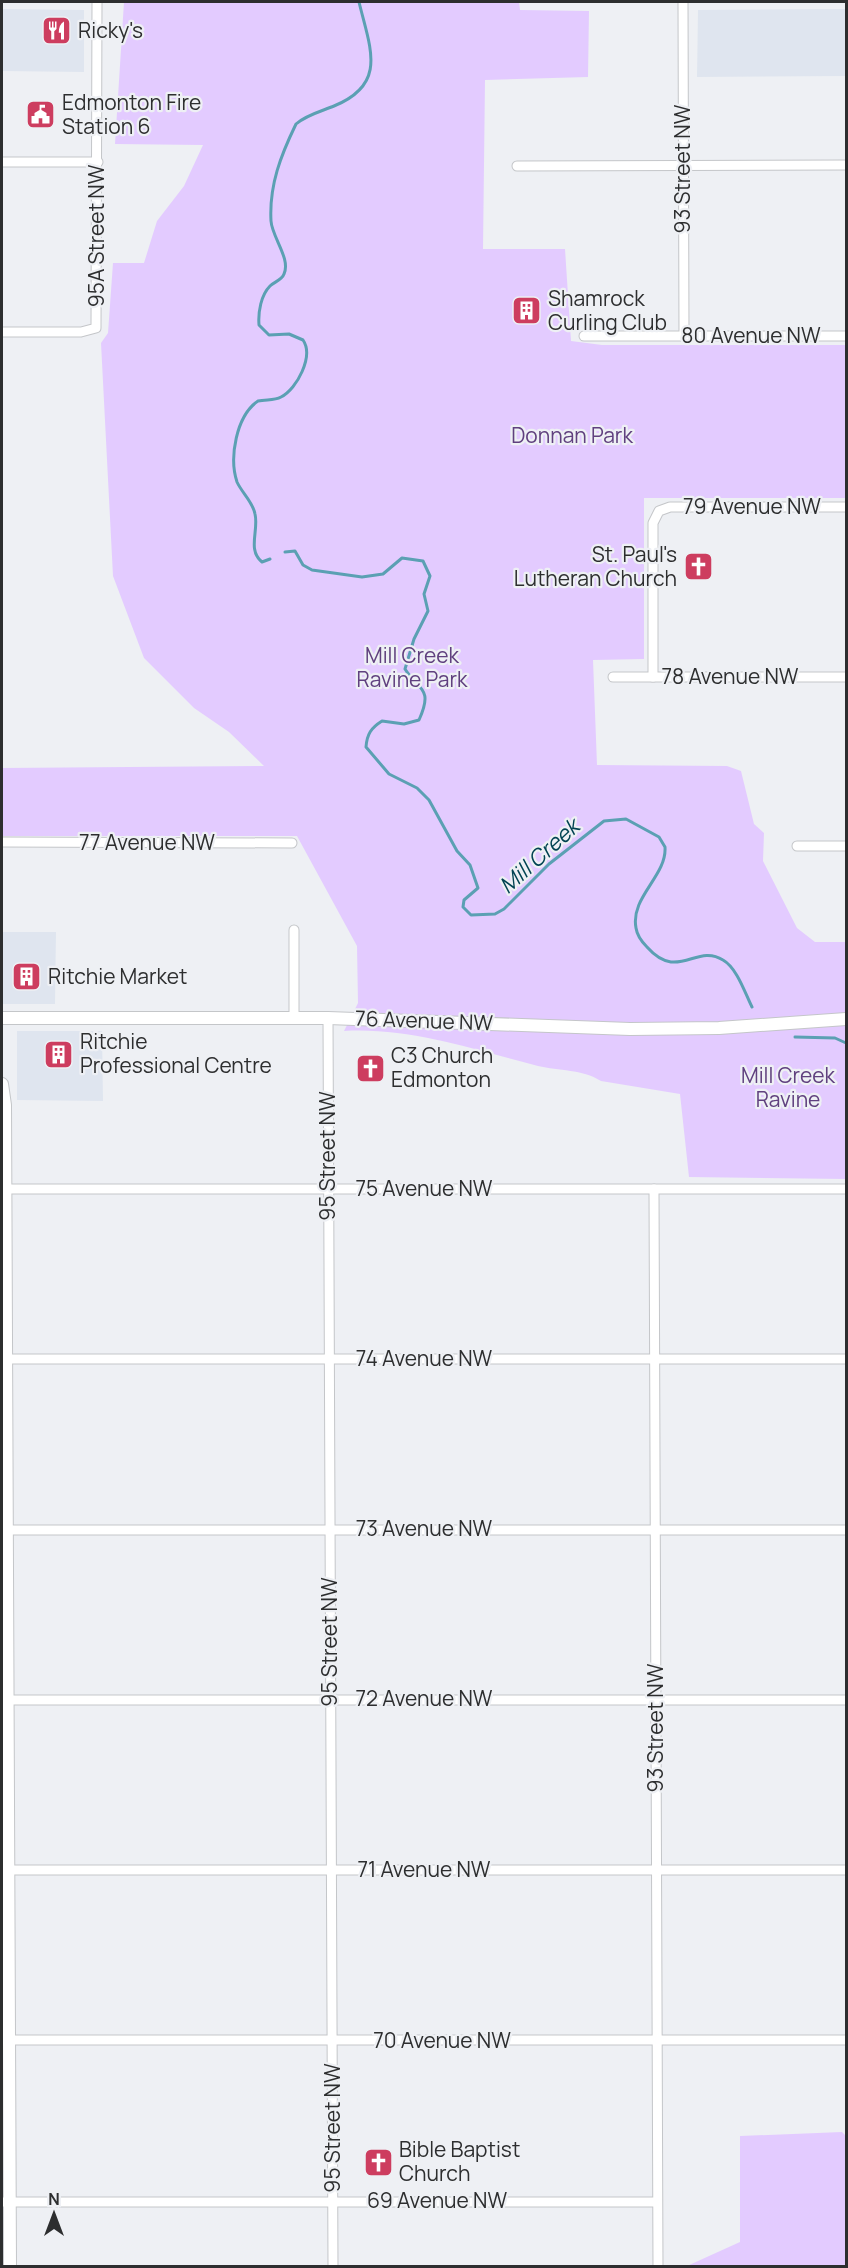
<svg xmlns="http://www.w3.org/2000/svg" width="848" height="2268" font-family="Manrope,sans-serif">
	<style>
		.built { fill: #dfe5ef }
		.green { fill: #e3cbff }
		.lines { fill: none; stroke-linecap: round; stroke-linejoin: round }
		.stream { stroke: #5ba0b3; stroke-width: 3 }
		.minor-casing { stroke: #c4c6c9; stroke-width: 11 }
		.tertiary-casing { stroke: #c4c6c9; stroke-width: 14 }
		.minor { stroke: #fff; stroke-width: 9 }
		.tertiary { stroke: #fff; stroke-width: 12 }
		.labels { text-anchor: middle; stroke-width: 4.5; stroke-linejoin: round; paint-order: stroke }
		.poi-label { font-size: 21px; fill: #2d2e2f; stroke: #eef0f4; text-anchor: start }
		.street-label { font-size: 21px; fill: #2d2e2f; stroke: #eef0f4 }
		.park-label { font-size: 21px; fill: #60407f; stroke: #eef0f4 }
		.water-label { font-size: 22px; font-style: italic; fill: #014352; stroke: #eef0f4 }
	</style>
	<rect width="100%" height="100%" fill="#eef0f4"/>
	<!-- built -->
	<g class="built">
		<path d="M2,9L84,10V72L2,71Z"/>
		<path d="M846,9V76L697,77L698,10Z"/>
		<path d="M2,932H56L55,1004H2Z"/>
		<path d="M17,1031H102L103,1101L17,1100Z"/>
	</g>
	<!-- green -->
	<g class="green">
		<path d="M124,2H519L520,10L589,11L588,77L485,80L483,249H565L571,341L602,345H846V498H644V659L593,660L597,765L727,766L741,771L754,824L764,833L763,861L797,928L815,942H846V1179L689,1177L680,1094L601,1081C582,1069 559,1071 538,1066C476,1050 409,1027 344,1031L358,1003L357,946L297,836H2V768L264,766L229,732L194,708L144,658L113,576L101,343L108,333L113,263H144L157,221L184,186L203,145L115,144Z"/>
		<path d="M842,2132L846,2136V2266H687L740,2242V2136Z"/>
	</g>
	<g class="lines">
		<!-- stream -->
		<g class="stream">
			<path d="M285,552L295,551L303,565L312,570L362,577L383,574L402,558L423,561L430,576L424,594L428,611L414,639L405,669C418,690 434,687 419,720L404,724L382,721C371,728 367,734 366,747L389,774L417,788L429,800L457,851L470,865L478,888L464,900L463,907L471,915L495,914L504,909L549,864L604,821L626,819L659,837L665,847C667,876 630,897 636,928C637,935 642,942 647,947C678,982 696,943 723,960C737,968 745,993 752,1007"/>
			<path d="M270,559L262,562C247,550 259,530 255,514C253,502 242,493 237,482C229,458 236,416 258,401C266,399 274,401 281,397C297,389 314,356 303,340L289,334L269,335L259,325C258,312 261,295 270,286C274,282 282,280 284,274C291,259 272,237 271,221C269,185 281,155 296,124C306,115 322,111 334,106C388,84 370,48 359,2"/>
			<path d="M795,1037L835,1038L846,1043"/>
		</g>
		<defs>
			<g id="minor">
				<path d="M683,2L684,336"/>
				<path d="M2,162H98"/>
				<path d="M517,166L846,165"/>
				<path d="M2,332H81L96,328L97,2"/>
				<path d="M584,336H846"/>
				<path d="M613,677H846"/>
				<path d="M653,677V523L659,511L670,507H846"/>
				<path d="M2,842L292,843"/>
				<path d="M797,846H846"/>
				<path d="M294,1018V930"/>
				<path d="M328,1018L333,2266"/>
				<path d="M2,1189H846"/>
				<path d="M654,1189L658,2266"/>
				<path d="M2,1359H846"/>
				<path d="M3,1530H846"/>
				<path d="M2,1700H846"/>
				<path d="M2,1870H846"/>
				<path d="M2,2040H846"/>
				<path d="M2,2202H657"/>
			</g>
			<g id="tertiary">
				<path d="M2,1018H328L630,1029L719,1028L846,1019"/>
				<path d="M2,1084L5,1105L10,2266"/>
			</g>
		</defs>
		<!-- minor casing -->
		<use href="#minor" class="minor-casing"/>
		<!-- tertiary casing -->
		<use href="#tertiary" class="tertiary-casing"/>
		<!-- minor -->
		<use href="#minor" class="minor"/>
		<!-- tertiary -->
		<use href="#tertiary" class="tertiary"/>
	</g>
	<!-- icons -->
	<defs>
		<symbol id="restaurant-square" viewBox="-11 -11 22 22"><rect x="-9" y="-9" width="18" height="18" rx="4" fill="#cd3d5f" stroke="#eef0f4"/><path d="M-5-6h1v4h1v-4h1v4h1v-4h1v5L-1.5 .5V6h-2V.5L-5-1ZM5-6V6H3V1.5H1.5Q1.5-4 5-6Z" fill="#fff"/></symbol>
		<symbol id="civic-square" viewBox="-11 -11 22 22"><rect x="-9" y="-9" width="18" height="18" rx="4" fill="#cd3d5f" stroke="#eef0f4"/><path d="M-.6-6.5H3V-4.5H.6V-3L4-1V1h2V6H-6V1h2V-1L-.6-3ZM-1.2 2.5V6h2.4V2.5Z" fill="#fff"/></symbol>
		<symbol id="building-square" viewBox="-11 -11 22 22"><rect x="-9" y="-9" width="18" height="18" rx="4" fill="#cd3d5f" stroke="#eef0f4"/><path d="M-4-6H4V6H1V3H-1V6H-4ZM-2.5-4.3h1.7v1.8h-1.7ZM.8-4.3h1.7v1.8H.8ZM-2.5-1h1.7V.8h-1.7ZM.8-1h1.7V.8H.8Z" fill="#fff"/></symbol>
		<symbol id="church-square" viewBox="-11 -11 22 22"><rect x="-9" y="-9" width="18" height="18" rx="4" fill="#cd3d5f" stroke="#eef0f4"/><path d="M-1.2-6h2.4v3.5h3.3v2.4h-3.3V6h-2.4V-.1h-3.3v-2.4h3.3Z" fill="#fff"/></symbol>
	</defs>
	<g fill-rule="evenodd">
		<use href="#restaurant-square" x="40" y="14" width="33" height="33"/>
		<use href="#civic-square" x="24" y="98" width="33" height="33"/>
		<use href="#building-square" x="510" y="294" width="33" height="33"/>
		<use href="#church-square" x="682" y="550" width="33" height="33"/>
		<use href="#building-square" x="10" y="960" width="33" height="33"/>
		<use href="#building-square" x="42" y="1038" width="33" height="33"/>
		<use href="#church-square" x="354" y="1052" width="33" height="33"/>
		<use href="#church-square" x="362" y="2146" width="33" height="33"/>
	</g>
	<g class="labels">
		<!-- poi labels -->
		<g class="poi-label">
			<text x="78" y="38">Ricky's</text>
			<text x="62" y="110">Edmonton Fire<tspan x="62" dy="24">Station 6</tspan></text>
			<text x="548" y="306">Shamrock<tspan x="548" dy="24">Curling Club</tspan></text>
			<text x="677" y="562" text-anchor="end">St. Paul's<tspan x="677" dy="24">Lutheran Church</tspan></text>
			<text x="48" y="984">Ritchie Market</text>
			<text x="80" y="1049">Ritchie<tspan x="80" dy="24">Professional Centre</tspan></text>
			<text x="391" y="1063">C3 Church<tspan x="391" dy="24">Edmonton</tspan></text>
			<text x="399" y="2157">Bible Baptist<tspan x="399" dy="24">Church</tspan></text>
		</g>
		<!-- street labels -->
		<g class="street-label">
			<text transform="translate(683 169) rotate(-90)" y="7">93 Street NW</text>
			<text transform="translate(97 236) rotate(-90)" y="7">95A Street NW</text>
			<text x="751" y="343">80 Avenue NW</text>
			<text x="752" y="514">79 Avenue NW</text>
			<text x="730" y="684">78 Avenue NW</text>
			<text x="147" y="850">77 Avenue NW</text>
			<text transform="translate(424 1021) rotate(2)" y="7">76 Avenue NW</text>
			<text transform="translate(328 1156) rotate(-90)" y="7">95 Street NW</text>
			<text x="424" y="1196">75 Avenue NW</text>
			<text x="424" y="1366">74 Avenue NW</text>
			<text x="424" y="1536">73 Avenue NW</text>
			<text transform="translate(330 1642) rotate(-90)" y="7">95 Street NW</text>
			<text x="424" y="1706">72 Avenue NW</text>
			<text transform="translate(656 1728) rotate(-90)" y="7">93 Street NW</text>
			<text x="424" y="1877">71 Avenue NW</text>
			<text x="442" y="2048">70 Avenue NW</text>
			<text transform="translate(333 2128) rotate(-90)" y="7">95 Street NW</text>
			<text x="437" y="2208">69 Avenue NW</text>
		</g>
		<!-- park labels -->
		<g class="park-label">
			<text x="572" y="443">Donnan Park</text>
			<text x="412" y="663">Mill Creek<tspan x="412" dy="24">Ravine Park</tspan></text>
			<text x="788" y="1083">Mill Creek<tspan x="788" dy="24">Ravine</tspan></text>
		</g>
		<!-- water labels -->
		<g class="water-label">
			<text transform="translate(539 856) rotate(-42)" y="8">Mill Creek</text>
		</g>
	</g>
	<!-- border -->
	<rect width="848" height="2268" fill="none" stroke="#2d2e2f" stroke-width="6"/>
	<!-- north arrow -->
	<g transform="translate(54 2214)" stroke="#eef0f4" stroke-width="4.5" paint-order="stroke">
	<path d="M0-4.5L10 22L0 15L-10 22Z" fill="#2d2e2f"/>
	<text y="-9" font-size="16" font-weight="bold" text-anchor="middle" fill="#2d2e2f">N</text>
	</g>
</svg>
